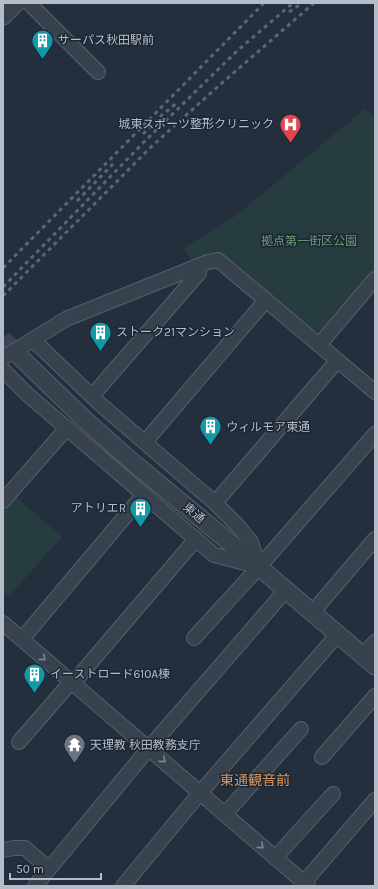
<svg xmlns="http://www.w3.org/2000/svg" width="378" height="889" font-family="Karla,'Noto Sans JP',sans-serif">
	<style>
		.green { fill: #263c3f }
		.lines { fill: none; stroke-linecap: round; stroke-linejoin: round }
		.tertiary-tunnel { stroke: #3a4453; stroke-width: 17; stroke-dasharray: 17 8; stroke-linecap: butt }
		.minor-casing { stroke: #565f6c; stroke-width: 16 }
		.tertiary-casing { stroke: #565f6c; stroke-width: 19 }
		.minor { stroke: #38414e; stroke-width: 14 }
		.tertiary { stroke: #38414e; stroke-width: 17 }
		.rail { stroke: #5a6575; stroke-width: 3; stroke-dasharray: 4 4; stroke-linecap: butt }
		.oneway { stroke: #7c8592 }
		.labels { text-anchor: middle; stroke-width: 3; stroke-linejoin: round; paint-order: stroke }
		.poi-label { font-size: 12px; fill: #b4bcc9; stroke: #1d2633; text-anchor: start }
		.park-label { font-size: 12px; fill: #6b9a76; stroke: #1d2633 }
		.street-label { font-size: 12px; fill: #b4bcc9; stroke: #1d2633 }
		.quarter-label { font-size: 14px; fill: #d59563; stroke: #1d2633 }
	</style>
	<rect width="100%" height="100%" fill="#242f3e"/>
	<!-- green -->
	<g class="green">
		<path d="M365,109L375,118V269L323,331L313,330L234,265H193L184,248L234,217Z"/>
		<path d="M14,495L62,537L8,597L3,593V507Z"/>
	</g>
	<g class="lines">
		<!-- tertiary-tunnel -->
		<path class="tertiary-tunnel" d="M3,338L18,355"/>
		<defs>
			<g id="minor">
				<path d="M29,3L98,72"/>
				<path d="M33,340L100,404L215,503L238,526L251,542L259,567"/>
				<path d="M319,345L375,279"/>
				<path d="M3,358L66,319L208,262L218,260L375,392"/>
				<path d="M3,370L27,394L214,555L257,566"/>
				<path d="M92,396L199,273L196,267"/>
				<path d="M145,442L266,300"/>
				<path d="M3,501L67,428"/>
				<path d="M215,503L337,361"/>
				<path d="M312,613L375,539"/>
				<path d="M3,623L308,886"/>
				<path d="M194,638L259,567L375,434"/>
				<path d="M22,639L144,494"/>
				<path d="M363,656L375,642"/>
				<path d="M73,683L196,539"/>
				<path d="M19,742L71,682"/>
				<path d="M322,757L375,696"/>
				<path d="M225,814L301,729"/>
				<path d="M3,850L14,848H25L49,869"/>
				<path d="M275,858L333,794"/>
				<path d="M35,886L149,748L286,590"/>
				<path d="M123,886L200,793L338,634"/>
				<path d="M301,886L375,800"/>
			</g>
			<g id="tertiary">
				<path d="M3,16L16,3"/>
				<path d="M18,355L83,418L129,459L259,567L375,666"/>
			</g>
		</defs>
		<!-- minor casing -->
		<use href="#minor" class="minor-casing"/>
		<!-- tertiary casing -->
		<use href="#tertiary" class="tertiary-casing"/>
		<!-- minor -->
		<use href="#minor" class="minor"/>
		<!-- tertiary -->
		<use href="#tertiary" class="tertiary"/>
		<!-- rail -->
		<g class="rail">
			<path d="M289,12L302,3"/>
			<path d="M143,134L162,115L178,102"/>
			<path d="M77,201L113,164"/>
			<path d="M3,268L264,3"/>
			<path d="M3,287L144,142L237,51L293,3"/>
			<path d="M3,296L151,147L214,90L314,3"/>
		</g>
	</g>
	<!-- one-way arrows -->
	<defs><path id="oneway-chevron" d="M-2-3.5L2.5 0L-2 3.5" fill="none" stroke-width="1.6" stroke-linecap="round" stroke-linejoin="round"/></defs>
	<g class="oneway">
		<use href="#oneway-chevron" transform="translate(43 658) rotate(41)"/>
		<use href="#oneway-chevron" transform="translate(163 760) rotate(41)"/>
		<use href="#oneway-chevron" transform="translate(261 846) rotate(41)"/>
	</g>
	<!-- icons -->
	<defs>
		<symbol id="building-pin" viewBox="-11 -11 22 30"><path d="M0 17L-7.5 6A9.5 9.5 0 1 1 7.5 6Z" fill="#0f9aa8" stroke="#1d2633"/><path d="M-4-6H4V6H1V3H-1V6H-4ZM-2.5-4.3h1.7v1.8h-1.7ZM.8-4.3h1.7v1.8H.8ZM-2.5-1h1.7V.8h-1.7ZM.8-1h1.7V.8H.8Z" fill="#fff"/></symbol>
		<symbol id="hospital-pin" viewBox="-11 -11 22 30"><path d="M0 17L-7.5 6A9.5 9.5 0 1 1 7.5 6Z" fill="#e0444e" stroke="#1d2633"/><path d="M-5-5h3v3.5h4V-5h3V5h-3V1.5h-4V5h-3Z" fill="#fff"/></symbol>
		<symbol id="temple-pin" viewBox="-11 -11 22 30"><path d="M0 17L-7.5 6A9.5 9.5 0 1 1 7.5 6Z" fill="#6b7280" stroke="#1d2633"/><path d="M0-6L5-2H3V0L6.5 2.5H4V6H1.5V3h-3V6H-4V2.5H-6.5L-3 0V-2H-5Z" fill="#fff"/></symbol>
	</defs>
	<g fill-rule="evenodd">
		<use href="#building-pin" x="30" y="28" width="25" height="34"/>
		<use href="#hospital-pin" x="278" y="112" width="25" height="34"/>
		<use href="#building-pin" x="88" y="320" width="25" height="34"/>
		<use href="#building-pin" x="198" y="414" width="25" height="34"/>
		<use href="#building-pin" x="128" y="496" width="25" height="34"/>
		<use href="#building-pin" x="22" y="662" width="25" height="34"/>
		<use href="#temple-pin" x="62" y="732" width="25" height="34"/>
	</g>
	<g class="labels">
		<!-- poi labels -->
		<g class="poi-label">
			<text x="58" y="44">サーパス秋田駅前</text>
			<text x="274" y="128" text-anchor="end">城東スポーツ整形クリニック</text>
			<text x="116" y="336">ストーク21マンション</text>
			<text x="226" y="431">ウィルモア東通</text>
			<text x="126" y="512" text-anchor="end">アトリエR</text>
			<text x="50" y="678">イーストロード610A棟</text>
			<text x="90" y="749">天理教 秋田教務支庁</text>
		</g>
		<!-- park labels -->
		<g class="park-label">
			<text x="309" y="245">拠点第一街区公園</text>
		</g>
		<!-- street labels -->
		<g class="street-label">
			<text transform="translate(194 513) rotate(40)" y="4">東通</text>
		</g>
		<!-- quarter labels -->
		<g class="quarter-label">
			<text x="255" y="785">東通観音前</text>
		</g>
	</g>
	<!-- border -->
	<rect width="378" height="889" fill="none" stroke="#b4bcc9" stroke-width="8"/>
	<!-- scale -->
	<path d="M10 873v6h91v-6" fill="none" stroke="#b4bcc9" stroke-width="2"/>
	<text x="16" y="873" font-size="12" fill="#b4bcc9" stroke="#1d2633" stroke-width="3" paint-order="stroke">50 m</text>
</svg>
